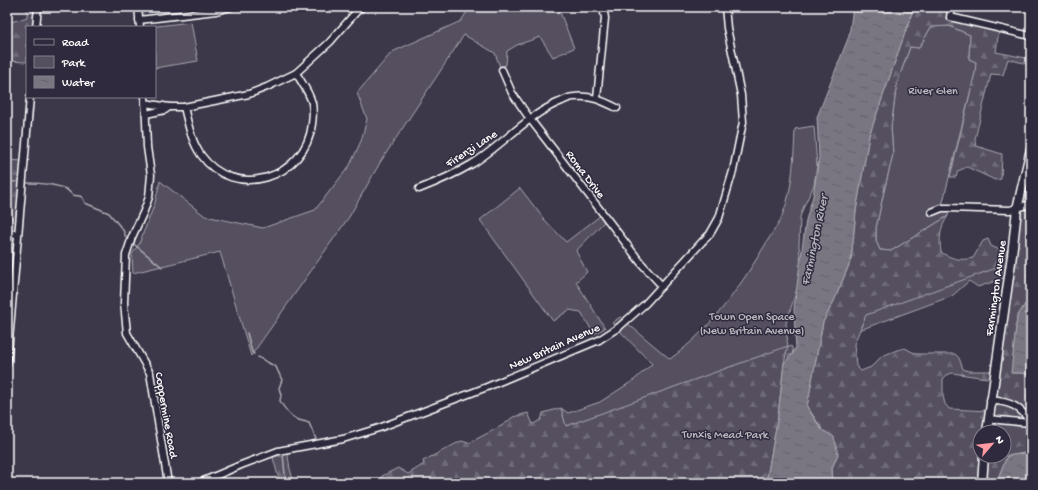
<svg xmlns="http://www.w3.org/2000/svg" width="1038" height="490" font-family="'Gochi Hand',sans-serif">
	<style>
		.green { fill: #555060; stroke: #aaa8b0 }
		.forest { fill: url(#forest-firs); stroke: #aaa8b0; fill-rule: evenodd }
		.water { fill: url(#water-ripples); stroke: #afadb4 }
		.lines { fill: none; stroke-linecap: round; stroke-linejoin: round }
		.stream { stroke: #afadb4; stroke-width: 1.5 }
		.minor-casing { stroke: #fff; stroke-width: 9 }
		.major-casing { stroke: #fff; stroke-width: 11 }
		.minor { stroke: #2f2a3d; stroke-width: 6 }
		.major { stroke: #2f2a3d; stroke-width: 8 }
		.labels { text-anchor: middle; stroke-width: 3; stroke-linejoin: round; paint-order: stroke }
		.park-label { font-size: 12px; fill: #bbb9bf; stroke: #2f2a3d }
		.street-label { font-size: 12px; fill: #fff; stroke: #2f2a3d }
		.water-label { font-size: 13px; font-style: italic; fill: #b5b4ba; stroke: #2f2a3d }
	</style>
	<defs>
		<pattern id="forest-firs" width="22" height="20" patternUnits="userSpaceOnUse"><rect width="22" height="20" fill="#555060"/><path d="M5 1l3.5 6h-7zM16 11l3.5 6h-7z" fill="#6e6a78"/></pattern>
		<pattern id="water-ripples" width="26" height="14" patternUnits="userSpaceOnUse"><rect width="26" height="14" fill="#797682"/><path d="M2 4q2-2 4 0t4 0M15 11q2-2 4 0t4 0" fill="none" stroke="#626167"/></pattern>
	</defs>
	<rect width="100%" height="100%" fill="#3c3749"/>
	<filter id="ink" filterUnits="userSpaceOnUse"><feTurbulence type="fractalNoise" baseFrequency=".025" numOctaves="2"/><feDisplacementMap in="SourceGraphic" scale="8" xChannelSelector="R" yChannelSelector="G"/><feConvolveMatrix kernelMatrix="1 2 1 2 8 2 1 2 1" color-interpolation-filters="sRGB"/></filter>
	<g filter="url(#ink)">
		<!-- green -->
		<g class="green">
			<path d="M470,7H558L574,48L553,57L540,37L517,45L507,51L506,65L500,67L495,53L464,35L381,161L349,217L251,356L220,252L133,273L132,254L139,244L155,203L160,181L205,216L263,228L315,210L350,165L361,141L367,119L357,93L392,52L461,21Z"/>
			<path d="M191,22L198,61L155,68V27H149Z"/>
			<path d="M949,26L970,35L969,59L976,62L975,73L942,206L950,207L948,216L891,251L880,250L876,241V228L884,191L893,154L891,127L897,83L910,47L919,48L931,27Z"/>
			<path d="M814,126L817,166L814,185L804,206L800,217L799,246L802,274L786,323L787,338H788L787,340L788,346L786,347L787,348L791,346L793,350L792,355H789L782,408L766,483H402L564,420L561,408L568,413L600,402L634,380L652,364L612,323L620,317L670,359C712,329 742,284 768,240C773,231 780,223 783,213C793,190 794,154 795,129Z"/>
			<path d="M520,188L544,219L566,242L600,216L604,222L576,251L587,272L576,282L605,328L594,334L581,312L569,310L553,321L480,220Z"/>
			<path d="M1008,249L1004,278L978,287L969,281L952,296L819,345L815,320Z"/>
		</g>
		<!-- forest -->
		<g class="forest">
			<path d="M27,7H38L36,27H27V62L7,61V24C14,20 20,20 27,17Z"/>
			<path d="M914,7H952L951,17L999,29L996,52L1031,59V65L1008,59L1003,75L991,74L975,139L976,146L1002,154L1001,179L995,180L967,167L958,171L956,177H950L975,73L976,62L969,59L970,35L949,26L931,27L919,48L910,47L897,83L891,127L893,154L884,191L876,228V241L880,250L891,251L948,216C940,227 939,239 941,252C951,259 961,261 973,258L983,241L988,239L991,246L1002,251H1006L1010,262L1017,209L1028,204V243L1031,242V295L1017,317L1012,373H1021L1031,375V452L1007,456L996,483H833L832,468L838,454L807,406L823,322L834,301L851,260L856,211L869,136ZM1010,263L995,371H968L963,369L959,358L955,354H916L905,348L897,350L882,356L871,367L861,371L856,366L854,344L866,315ZM952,373L994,379L989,411L949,409L945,404L943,396V379L947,375ZM980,432H1004V456H980Z"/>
			<path d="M7,160L24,161L7,364V233H9L12,209L10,205L7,203Z"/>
			<path d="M788,346L784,363L778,416L766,483H381L382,476L398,468L408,474L424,464L423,461L461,441L469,443L503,425L513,417L528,413L533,424L541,420L543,413L561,408L566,426Z"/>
			<path d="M287,449L290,469L294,483H280L273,458L276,452Z"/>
		</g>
		<!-- water -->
		<g class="water">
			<path d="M853,7H914L869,136L856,211L851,260L834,301L823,322L807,407L821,429L834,437L838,454L832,468L833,483H766L778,416L784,363L792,355L796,347L795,336L794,308L806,220L813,196L819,157L817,117L849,36Z"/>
			<path d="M1031,295V375L1021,373H1011L1017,317Z"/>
			<path d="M1031,452V483H996L1007,456Z"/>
		</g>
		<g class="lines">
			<!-- stream -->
			<g class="stream">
				<path d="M7,181L16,182"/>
				<path d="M27,183C39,183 55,184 66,189C68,190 71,194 73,195C80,197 82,194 85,203L109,213L123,230L127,240"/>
				<path d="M135,245L162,267"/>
				<path d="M247,333L252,352L254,354"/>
				<path d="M258,357L276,367L282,380L279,388L281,395L280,401C284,408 289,415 296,419C300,421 305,421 309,423L316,439"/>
				<path d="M283,454L285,475L287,483"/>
			</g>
			<defs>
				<g id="minor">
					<path d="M138,7L140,27"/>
					<path d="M952,7L950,17L1031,36"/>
					<path d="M139,20L216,11L231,7"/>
					<path d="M36,27L38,7"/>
					<path d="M502,70L512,93L530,119L641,263L662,286"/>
					<path d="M145,97L147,147L151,175L149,197L144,211L132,237L126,255L124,303L127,333L150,373L168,483"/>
					<path d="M597,98L605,18L603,7"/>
					<path d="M145,103L169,107H184L249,94L267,87L296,73L330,42L357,11L362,7"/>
					<path d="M184,107C188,123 191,141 201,155C234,201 306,179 312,124C313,117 313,109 312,103C309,92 302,83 296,73"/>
					<path d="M146,114L165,110L169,107"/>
					<path d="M419,189C437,182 455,174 472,164C503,145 528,114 562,101C566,99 570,97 574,97C591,95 603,101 617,108"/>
					<path d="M932,212L942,208H948L1010,210L1031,204"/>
					<path d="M7,233L17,234"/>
					<path d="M7,364L30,97"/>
					<path d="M990,400C1011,402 1020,406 1031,423"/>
					<path d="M988,419L1030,423"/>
					<path d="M199,483L241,465L278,451L343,439L379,428L487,387L599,340L619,327L645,304L702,242L710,234L719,218L733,171L743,122L741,95L727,28L725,7"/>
				</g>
				<g id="major">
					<path d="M987,432L1012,255L1017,209L1031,149"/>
					<path d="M982,483L984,456"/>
				</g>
			</defs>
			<!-- minor casing -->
			<use href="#minor" class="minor-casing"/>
			<!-- major casing -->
			<use href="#major" class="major-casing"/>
			<!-- minor -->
			<use href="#minor" class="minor"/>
			<!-- major -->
			<use href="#major" class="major"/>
		</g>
	</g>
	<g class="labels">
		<!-- park labels -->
		<g class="park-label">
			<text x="933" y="94">River Glen</text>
			<text x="752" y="320">Town Open Space<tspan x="752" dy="14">(New Britain Avenue)</tspan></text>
			<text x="725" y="438">Tunxis Mead Park</text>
		</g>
		<!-- street labels -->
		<g class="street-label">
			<text transform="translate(471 148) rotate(-33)" y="4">Firenzi Lane</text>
			<text transform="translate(586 174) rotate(53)" y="4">Roma Drive</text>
			<text transform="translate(995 288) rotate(-82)" y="4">Farmington Avenue</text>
			<text transform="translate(554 346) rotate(-24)" y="4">New Britain Avenue</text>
			<text transform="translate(167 415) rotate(80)" y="4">Coppermine Road</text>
		</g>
		<!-- water labels -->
		<g class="water-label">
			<text transform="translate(813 240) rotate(-78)" y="5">Farmington River</text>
		</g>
	</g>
	<!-- margin -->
	<rect width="1038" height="490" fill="none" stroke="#2f2a3d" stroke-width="24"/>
	<rect x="12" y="12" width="1014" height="466" fill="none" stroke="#fff" stroke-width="1.5" filter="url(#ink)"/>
	<!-- legend -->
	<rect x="26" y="26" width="130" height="72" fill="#2f2a3d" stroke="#827f8b"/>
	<rect x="34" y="39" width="20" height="6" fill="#2f2a3d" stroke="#827f8b"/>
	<text x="62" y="46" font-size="12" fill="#ffffff">Road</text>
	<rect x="34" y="56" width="20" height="12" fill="#555060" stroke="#827f8b"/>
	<text x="62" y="66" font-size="12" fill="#ffffff">Park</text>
	<rect x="34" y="76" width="20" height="12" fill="url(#water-ripples)" stroke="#827f8b"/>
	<text x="62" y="86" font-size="12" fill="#ffffff">Water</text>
	<!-- north arrow -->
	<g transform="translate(992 444) rotate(62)"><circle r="19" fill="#2f2a3d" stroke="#827f8b"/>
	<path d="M0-3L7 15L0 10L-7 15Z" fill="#ff9aa2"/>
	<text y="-6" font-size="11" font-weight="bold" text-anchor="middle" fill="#ffffff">N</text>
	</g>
</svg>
